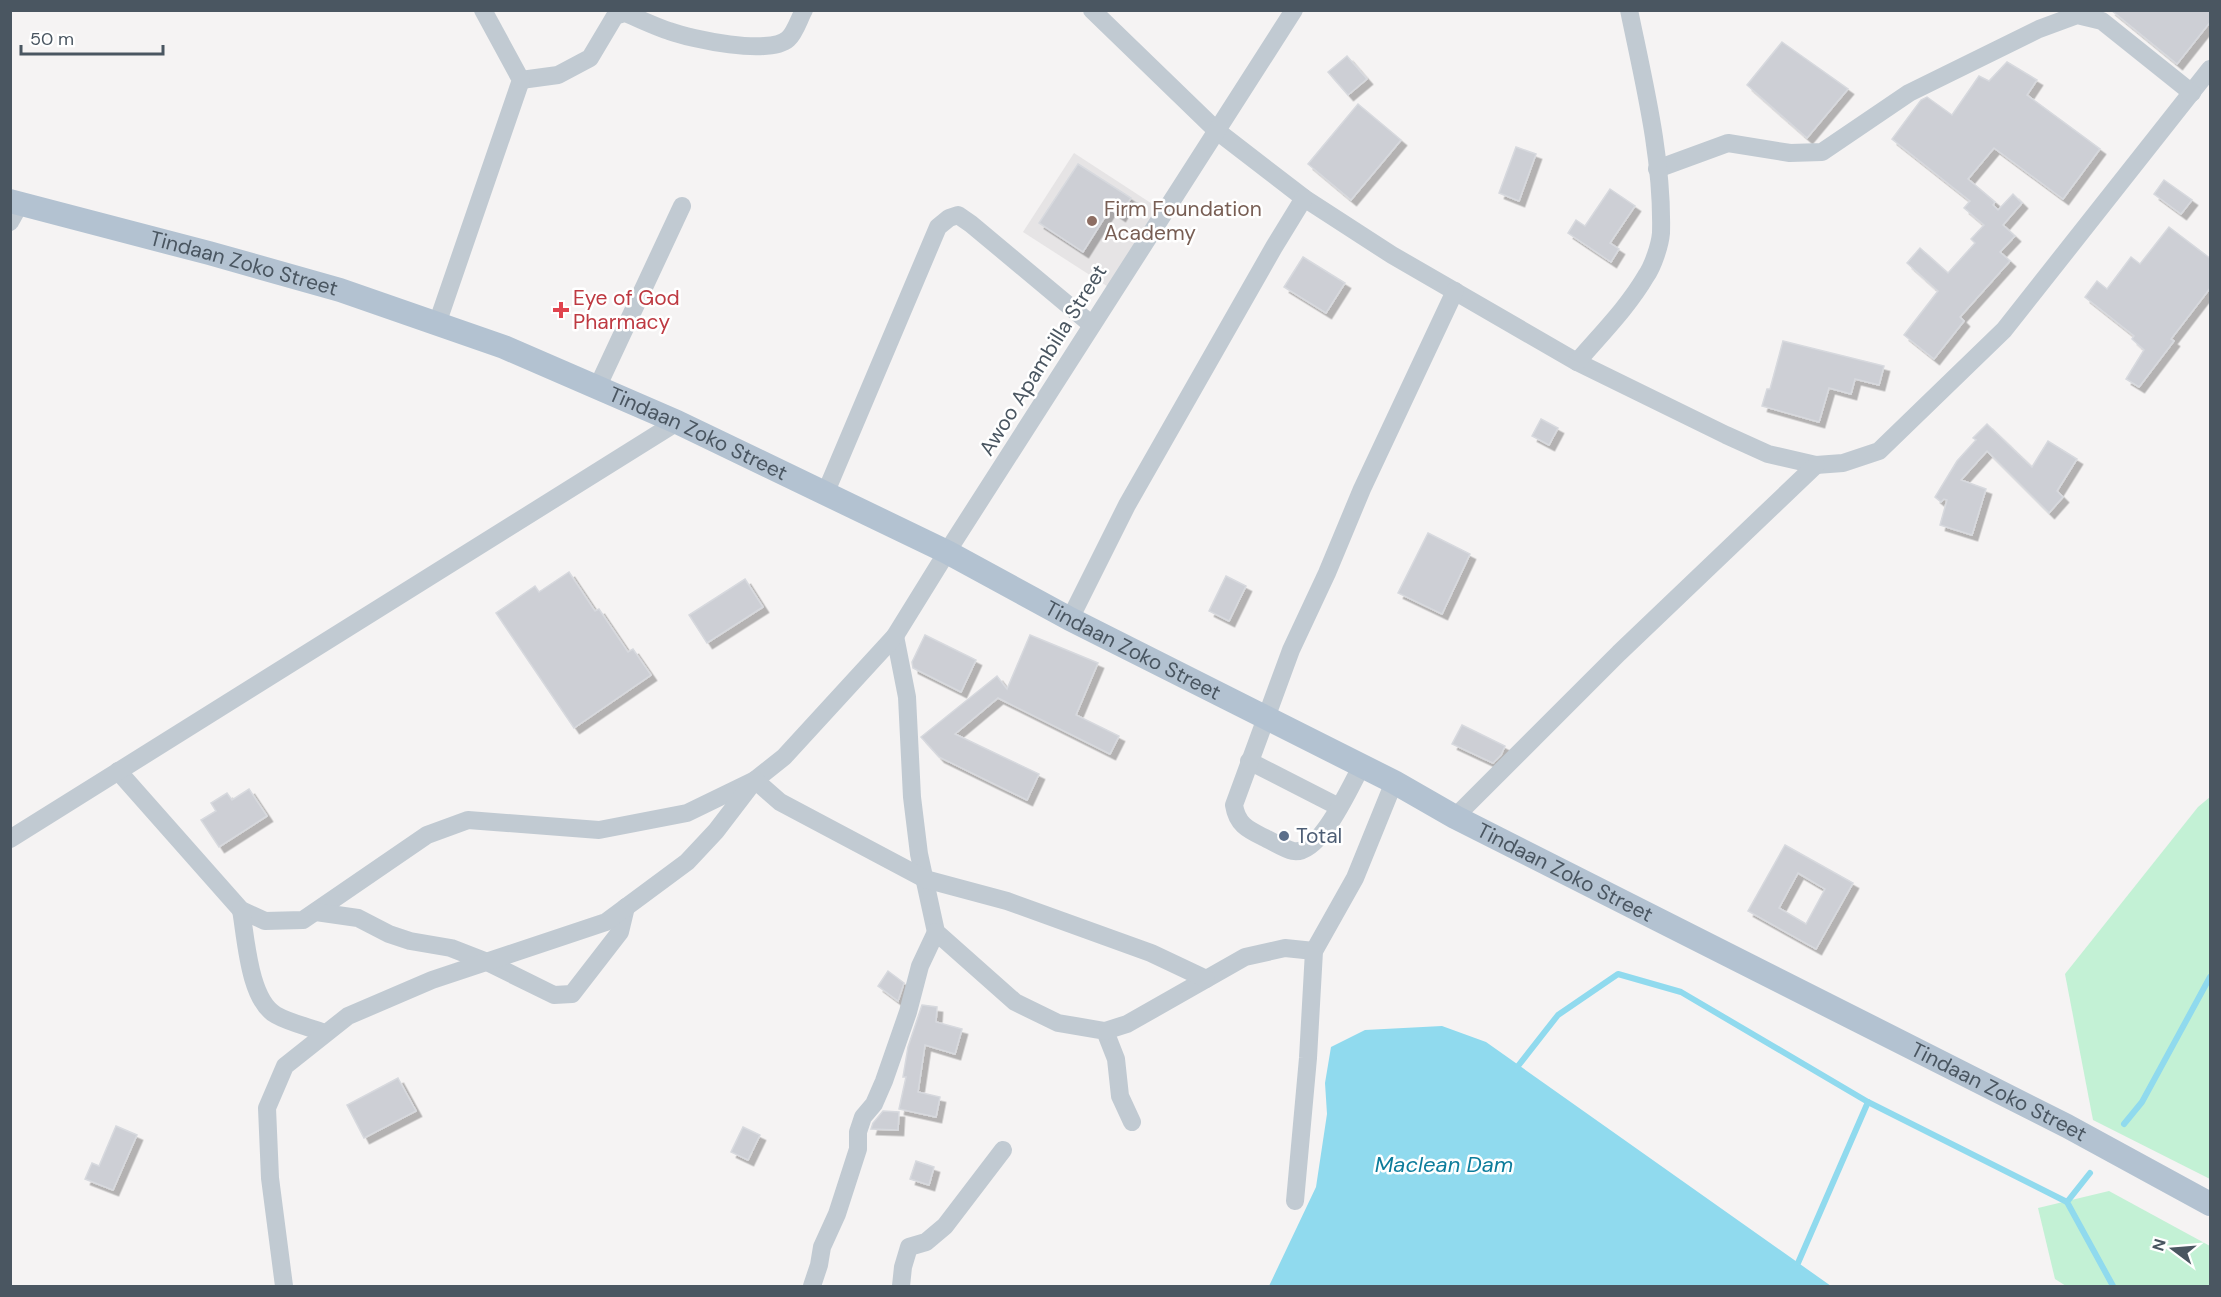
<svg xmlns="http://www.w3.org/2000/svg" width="2221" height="1297" font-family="'DM Sans',sans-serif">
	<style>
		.education { fill: #e6e4e5 }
		.green { fill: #c3f1d5 }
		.water { fill: #90daee }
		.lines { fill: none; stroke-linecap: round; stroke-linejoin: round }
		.stream { stroke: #90daee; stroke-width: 6 }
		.building { fill: #cdcfd5; stroke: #d7d9de; stroke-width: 1.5; fill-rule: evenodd; filter: url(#shadow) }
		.minor { stroke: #c1cad2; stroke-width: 18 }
		.major { stroke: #b3c2d1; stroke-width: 24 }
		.education-dot { fill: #8d6e63; stroke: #fff; stroke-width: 2 }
		.health-dot { fill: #e0444e; stroke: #fff; stroke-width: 2 }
		.service-dot { fill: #5c6f8a; stroke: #fff; stroke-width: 2 }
		.labels { text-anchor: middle; stroke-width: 5; stroke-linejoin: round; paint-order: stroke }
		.education-label { font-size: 21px; fill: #785e54; stroke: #fff; text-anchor: start }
		.street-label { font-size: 21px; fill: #4a5661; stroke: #fff }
		.health-label { font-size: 21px; fill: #be3a42; stroke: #fff; text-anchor: start }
		.service-label { font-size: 21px; fill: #4e5e75; stroke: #fff; text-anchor: start }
		.water-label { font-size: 22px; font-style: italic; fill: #0c7c9b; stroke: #fff }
	</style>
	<defs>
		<filter id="shadow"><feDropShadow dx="5.5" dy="5.5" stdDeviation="0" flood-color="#0004"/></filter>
	</defs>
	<rect width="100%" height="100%" fill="#f5f3f3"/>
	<!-- education -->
	<path class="education" d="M1074,153L1160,209L1110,288L1023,232Z"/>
	<!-- green -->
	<g class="green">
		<path d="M2210,797V1179L2093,1120L2065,974L2198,807Z"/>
		<path d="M2109,1191L2210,1246V1286H2066L2055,1279L2038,1208Z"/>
	</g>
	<!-- water -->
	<path class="water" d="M1442,1026L1486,1042L1831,1286H1269L1316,1187L1327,1114L1325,1083L1331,1047L1365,1030Z"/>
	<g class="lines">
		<!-- stream -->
		<g class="stream">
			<path d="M1518,1066L1558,1015L1618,974L1681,992L1868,1102L2067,1202"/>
			<path d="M2124,1124L2142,1102L2210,977"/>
			<path d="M2090,1173L2067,1202L2113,1286"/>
			<path d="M1798,1263L1868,1102"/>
		</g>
	</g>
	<!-- building -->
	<g class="building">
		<path d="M2111,10H2211V21L2177,64Z"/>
		<path d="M1782,42L1848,89L1807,138L1747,85Z"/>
		<path d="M1347,56L1367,79L1348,95L1328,72Z"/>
		<path d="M2007,62L2037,80L2027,95L2100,149L2063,199L1994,148L1968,179L1995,202L1993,205L1998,210L2013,194L2022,203L2003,225L2015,236L2000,252L2010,261L1960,317L1964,321L1934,359L1904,335L1938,291L1907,263L1920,248L1948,273L1975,243L1971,239L1984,225L1964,208L1970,201L1892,139L1921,100L1927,97L1952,115L1979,76L1989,81Z"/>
		<path d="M1358,104L1401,140L1351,200L1308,164Z"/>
		<path d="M1516,147L1536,154L1519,201L1499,193Z"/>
		<path d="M1078,164L1131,198L1120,216L1110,209L1083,252L1039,223Z"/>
		<path d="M2164,180L2192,200L2181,214L2154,194Z"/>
		<path d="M1610,189L1635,206L1610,243L1619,249L1611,262L1568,233L1576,220L1585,226Z"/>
		<path d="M2169,227L2211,259V287L2171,339L2174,341L2139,387L2126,379L2144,350L2132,339L2134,336L2085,297L2097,281L2107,289L2131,257L2140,264Z"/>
		<path d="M1303,257L1345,283L1326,313L1284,287Z"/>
		<path d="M1783,341L1884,366L1879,385L1855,379L1851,394L1829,388L1819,422L1762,406L1767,389H1770Z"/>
		<path d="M1541,419L1558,428L1549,445L1532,436Z"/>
		<path d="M1987,424L2032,467L2048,441L2077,459L2057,491L2063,497L2049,513L1987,451L1961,480L1986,489L1972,535L1940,525L1947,500L1944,499L1941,502L1935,497L1957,461L1976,440L1973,438Z"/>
		<path d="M1428,533L1470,554L1442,614L1398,593Z"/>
		<path d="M569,572L595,611L599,609L628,652L633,649L651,675L574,728L496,613L535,586L539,592Z"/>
		<path d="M1226,576L1246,586L1229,621L1209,611Z"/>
		<path d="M745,579L763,607L707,643L689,615Z"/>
		<path d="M925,635L976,660L961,692L913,668L912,662Z"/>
		<path d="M1030,635L1098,663L1076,715L1119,736L1110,754L998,698L955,734L1039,774L1027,800L939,757L921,737L997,676L1007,689Z"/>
		<path d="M1462,725L1505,746L1501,755L1493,763L1452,744Z"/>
		<path d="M249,789L267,816L219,847L201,820L216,811L211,803L227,793L232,800Z"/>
		<path d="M1785,845L1853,883L1816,949L1748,911ZM1798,873L1825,889L1806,924L1779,908Z"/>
		<path d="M888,971L904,983L898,1001L878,986Z"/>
		<path d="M922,1005L937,1007L936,1022L962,1029L955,1054L925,1045L918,1092L940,1097L936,1117L899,1109L906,1077H903L908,1047Z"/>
		<path d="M398,1078L416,1111L364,1138L347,1105Z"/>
		<path d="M883,1111L899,1112L898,1130L871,1129L873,1123Z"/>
		<path d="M116,1126L137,1135L113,1190L85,1179L92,1163L99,1166Z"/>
		<path d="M743,1127L760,1135L748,1160L731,1152Z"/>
		<path d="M916,1161L934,1167L929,1185L910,1179Z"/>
	</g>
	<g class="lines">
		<!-- minor -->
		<g class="minor">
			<path d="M1092,10L1217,131L1304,198L1392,255L1577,362L1726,435L1768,454L1816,465L1843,463L1879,451L2004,330L2210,69"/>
			<path d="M521,80L558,75L590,58L615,16L625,13C640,19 654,26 669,31C691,39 769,56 788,39C795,33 799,19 804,10"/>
			<path d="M1657,169L1728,143L1790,153L1822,152L1909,93L2039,29L2077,15L2102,21L2192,93"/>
			<path d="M10,222L20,204"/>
			<path d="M437,324L521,80L483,10"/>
			<path d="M1577,362C1601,334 1628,307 1646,276C1653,266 1660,245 1661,233C1663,159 1644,83 1629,10"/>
			<path d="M597,388L682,206"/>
			<path d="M825,494L938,227L949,218L958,215L971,224L1092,325"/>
			<path d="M1070,619L1127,505L1274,247L1304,198"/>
			<path d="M895,636L907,697L912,797L919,854L936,932L1015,1002L1058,1023L1105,1031L1116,1059L1120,1096L1132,1122"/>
			<path d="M1249,761L1339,807"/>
			<path d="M1361,767C1350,787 1320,856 1293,851C1284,849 1272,841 1263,837C1247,829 1237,824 1234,805L1291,650L1327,573L1362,489L1455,291"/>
			<path d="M118,771L241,910L265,921L303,920L427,835L468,820L599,830L687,813L755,780L784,757L895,636L947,552L1294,10"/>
			<path d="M1455,817L1619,653L1816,465"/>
			<path d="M10,839L677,422"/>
			<path d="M241,910C246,938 249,1000 276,1015C290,1023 309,1027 325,1033"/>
			<path d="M316,912L358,918L389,934L410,941L451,948L487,962L554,995L572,994L620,932L626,907"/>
			<path d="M1105,1031L1127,1024L1245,957L1285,948L1314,951"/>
			<path d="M1295,1201L1308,1058L1314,951L1355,878L1394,782"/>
			<path d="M284,1286L270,1178L267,1108L285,1066L348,1016L432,980L606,922L687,862L716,831L755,780L780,802L925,879L1007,901L1151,953L1206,979"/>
			<path d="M812,1286L819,1265L822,1247L837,1214L858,1149V1132L863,1117L874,1104L884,1081L908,1012L920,966L936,932"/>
			<path d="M901,1286L903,1267L909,1247L926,1242L945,1226L1003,1150"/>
		</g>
		<!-- major -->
		<path class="major" id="s1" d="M10,201L209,253L340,290L504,347L677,422L947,552L1070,619L1394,782L1455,817L2067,1126L2210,1204"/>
	</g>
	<!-- markers -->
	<circle class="education-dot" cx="1092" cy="221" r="6"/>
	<path class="health-dot" d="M558 301h6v6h6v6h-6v6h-6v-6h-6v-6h6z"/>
	<circle class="service-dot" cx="1284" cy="836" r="6"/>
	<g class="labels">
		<!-- education labels -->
		<g class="education-label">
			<text x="1104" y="216">Firm Foundation<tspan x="1104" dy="24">Academy</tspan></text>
		</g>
		<!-- street labels -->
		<g class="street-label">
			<text dy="7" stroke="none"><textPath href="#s1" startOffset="242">Tindaan Zoko Street</textPath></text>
			<text transform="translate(1043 360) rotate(-58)" y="7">Awoo Apambilla Street</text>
			<text dy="7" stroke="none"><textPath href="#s1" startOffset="728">Tindaan Zoko Street</textPath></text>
			<text dy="7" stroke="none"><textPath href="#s1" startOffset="1214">Tindaan Zoko Street</textPath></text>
			<text dy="7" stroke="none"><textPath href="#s1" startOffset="1700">Tindaan Zoko Street</textPath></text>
			<text dy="7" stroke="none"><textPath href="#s1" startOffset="2186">Tindaan Zoko Street</textPath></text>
		</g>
		<!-- health labels -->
		<g class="health-label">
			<text x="573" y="305">Eye of God<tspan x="573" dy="24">Pharmacy</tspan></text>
		</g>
		<!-- service labels -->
		<g class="service-label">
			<text x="1296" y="843">Total</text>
		</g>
		<!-- water labels -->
		<g class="water-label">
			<text x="1444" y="1172">Maclean Dam</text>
		</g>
	</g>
	<!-- border -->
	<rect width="2221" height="1297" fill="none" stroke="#4a5661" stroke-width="24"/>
	<!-- north arrow -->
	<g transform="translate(2173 1249) rotate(286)" stroke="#ffffff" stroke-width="4.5" paint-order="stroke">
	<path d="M0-4.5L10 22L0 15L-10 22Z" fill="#4a5661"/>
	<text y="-9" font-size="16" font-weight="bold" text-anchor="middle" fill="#4a5661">N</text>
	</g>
	<!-- scale -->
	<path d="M21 45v9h142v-9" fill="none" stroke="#4a5661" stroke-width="3"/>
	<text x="30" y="45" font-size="18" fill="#4a5661" stroke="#ffffff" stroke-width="4.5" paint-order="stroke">50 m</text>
</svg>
